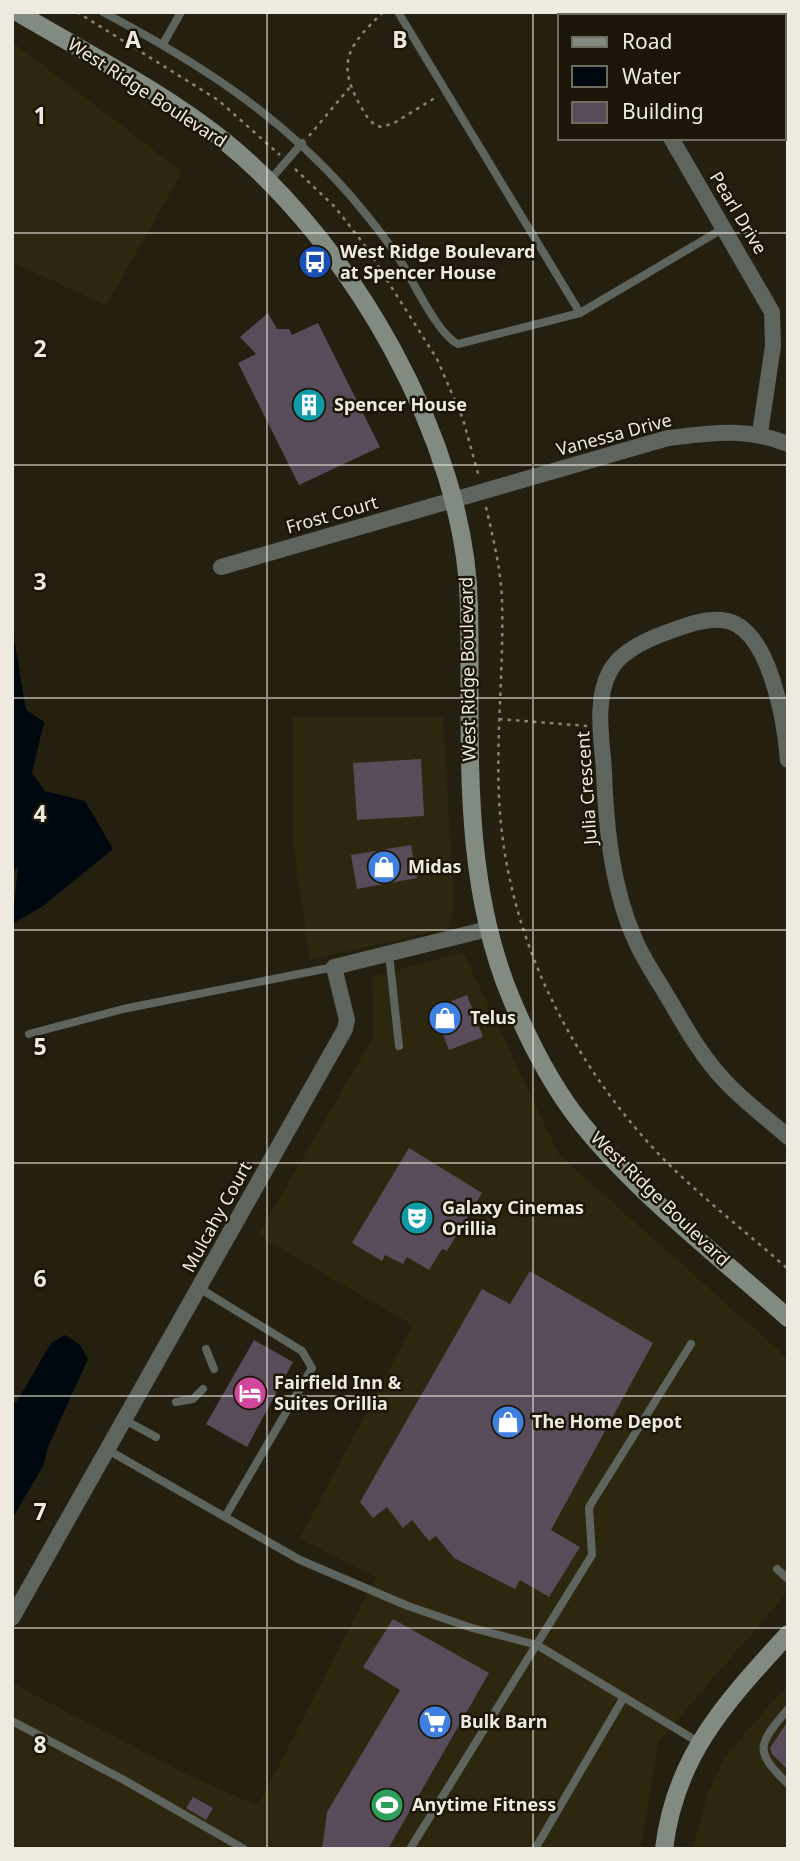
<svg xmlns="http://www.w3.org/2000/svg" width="800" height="1861" font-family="'Noto Sans',sans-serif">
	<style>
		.built { fill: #2e2710 }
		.water { fill: #00080f }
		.building { fill: #584b5a }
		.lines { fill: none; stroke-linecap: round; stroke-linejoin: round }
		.path { stroke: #898477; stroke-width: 2.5; stroke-dasharray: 3.5 5; stroke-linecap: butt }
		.lane { stroke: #5e645e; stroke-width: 8 }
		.street { stroke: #5e645e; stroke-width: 16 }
		.secondary { stroke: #818b81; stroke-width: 18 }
		.grid { fill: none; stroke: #eeeae0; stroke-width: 2; stroke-opacity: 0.55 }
		.labels { text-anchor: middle; stroke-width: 5; stroke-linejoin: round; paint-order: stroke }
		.street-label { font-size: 18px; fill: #eeeae0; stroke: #1b1607 }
		.poi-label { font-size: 18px; font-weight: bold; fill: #eeeae0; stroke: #1b1607; text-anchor: start }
		.grid-label { font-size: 23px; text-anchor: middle; font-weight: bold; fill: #eeeae0; stroke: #1b1607; stroke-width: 5; stroke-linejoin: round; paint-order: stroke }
	</style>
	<rect width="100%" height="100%" fill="#251f0f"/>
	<!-- built -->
	<g class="built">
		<path d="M12,42L182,172L106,305L12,262Z"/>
		<path d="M293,717H443L454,906L449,928L310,960L293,842Z"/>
		<path d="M463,952L559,1155L788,1359V1591L659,1741L640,1849H12V1683L183,1773L258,1806L376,1577L300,1538L413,1325L258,1235L374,1036L372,977Z"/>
		<path d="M788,1684V1849H693L708,1793L725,1757Z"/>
	</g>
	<!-- water -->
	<g class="water">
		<path d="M14,637L26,710L44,722L32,773L45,791L85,801L113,849L43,906L12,924L18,868L12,870Z"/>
		<path d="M65,1335L80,1345L88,1359L48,1447L43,1466L12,1519V1402L16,1403L51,1343Z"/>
	</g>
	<!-- building -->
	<g class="building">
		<path d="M268,313L277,329H289L292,335L318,323L380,447L299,485L238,363L256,354L240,337Z"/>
		<path d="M421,759L424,816L357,820L353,763Z"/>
		<path d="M411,845L417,878L357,889L351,855Z"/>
		<path d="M467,995L483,1037L449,1050L433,1008Z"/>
		<path d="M409,1148L482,1193L447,1251L442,1249L429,1270L407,1257L403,1264L385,1255L382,1261L352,1243Z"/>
		<path d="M530,1271L653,1343L551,1530L580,1547L549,1597L520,1580L515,1589L454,1558L436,1536L429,1541L412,1520L403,1528L387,1507L373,1518L360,1502L482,1289L510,1304Z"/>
		<path d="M254,1340L293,1362L247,1447L206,1424Z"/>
		<path d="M393,1619L489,1673L388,1849H322L327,1812L400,1690L363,1667Z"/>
		<path d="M788,1721V1770L772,1754L770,1748Z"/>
		<path d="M193,1797L213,1808L206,1820L186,1808Z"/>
	</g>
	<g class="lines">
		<!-- path -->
		<g class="path">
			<path d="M77,12L218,100L280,155"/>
			<path d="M383,12C350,45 335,60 360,105C366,115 370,125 382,127L394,123L438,96"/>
			<path d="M309,136L350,87"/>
			<path d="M295,169L335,207L366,247L437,359L463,419L479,477"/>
			<path d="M486,507C493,538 501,569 502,601C504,666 496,732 499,797C505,929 565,1052 654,1149C694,1192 744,1230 788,1269"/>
			<path d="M499,719L587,726"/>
		</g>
		<!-- lane -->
		<g class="lane">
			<path d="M103,12C197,62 279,114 349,194C366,214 384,236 398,257C412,278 437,334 458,344L580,313L724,228"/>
			<path d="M398,12L580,313"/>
			<path d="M163,44L181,12"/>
			<path d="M270,180L302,143"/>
			<path d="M389,954L399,1046"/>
			<path d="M29,1034L123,1009L334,967"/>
			<path d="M199,1288L302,1351L312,1368L225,1517"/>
			<path d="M206,1349L214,1369"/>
			<path d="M176,1402L193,1399L203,1389"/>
			<path d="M125,1420L156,1437"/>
			<path d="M108,1450L300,1560L408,1606L472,1628L537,1645L700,1743"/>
			<path d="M777,1569L788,1579"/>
			<path d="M788,1709C758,1745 753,1750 788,1784"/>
			<path d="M12,1721L124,1780L244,1849"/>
			<path d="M410,1849L592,1555L589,1507L691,1344"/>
			<path d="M535,1849L624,1697"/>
		</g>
		<!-- street -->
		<g class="street">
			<path d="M594,12L596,16"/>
			<path d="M671,138L772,312L773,346L760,433"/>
			<path d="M221,567L668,438C713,433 745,427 788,444"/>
			<path d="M788,760C785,724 770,624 722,620C703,618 682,627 665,633C646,640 620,652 610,671C594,700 602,740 604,771C606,828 612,889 636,942C646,964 661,985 673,1006C688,1032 704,1059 724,1080C743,1101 767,1118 788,1137"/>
			<path d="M12,1618L345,1029L347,1020L334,967L488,929"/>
		</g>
		<!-- secondary -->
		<g class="secondary">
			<path d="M17,12C86,53 160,90 223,140C350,242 466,441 469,606C472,737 459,873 511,998C529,1041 552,1087 582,1124C641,1197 719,1256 788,1318"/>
			<path d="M664,1849C675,1755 727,1701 788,1634"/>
		</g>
	</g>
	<!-- grid -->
	<path class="grid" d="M267,12V1849M533,12V1849M12,233H788M12,465H788M12,698H788M12,930H788M12,1163H788M12,1396H788M12,1628H788"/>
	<!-- icons -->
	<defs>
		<symbol id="bus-disc" viewBox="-11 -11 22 22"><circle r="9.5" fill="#1a4fb4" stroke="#1b1607"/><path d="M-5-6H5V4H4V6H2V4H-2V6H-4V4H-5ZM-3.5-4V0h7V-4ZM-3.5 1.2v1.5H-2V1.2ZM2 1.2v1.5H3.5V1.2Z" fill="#fff"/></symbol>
		<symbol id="building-disc" viewBox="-11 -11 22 22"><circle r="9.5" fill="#0f9aa8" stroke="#1b1607"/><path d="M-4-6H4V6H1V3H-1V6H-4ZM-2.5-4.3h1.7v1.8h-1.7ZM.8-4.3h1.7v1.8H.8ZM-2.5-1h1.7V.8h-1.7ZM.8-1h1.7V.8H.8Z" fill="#fff"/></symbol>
		<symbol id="shop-disc" viewBox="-11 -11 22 22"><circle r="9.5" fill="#3f7fe0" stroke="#1b1607"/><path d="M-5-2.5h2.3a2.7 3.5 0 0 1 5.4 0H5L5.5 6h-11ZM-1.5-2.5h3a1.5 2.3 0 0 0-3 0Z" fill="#fff"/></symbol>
		<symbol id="theatre-disc" viewBox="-11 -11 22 22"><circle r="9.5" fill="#0f9aa8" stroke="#1b1607"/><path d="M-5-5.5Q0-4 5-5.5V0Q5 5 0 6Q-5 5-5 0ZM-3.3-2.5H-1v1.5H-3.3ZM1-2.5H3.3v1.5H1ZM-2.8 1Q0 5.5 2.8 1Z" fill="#fff"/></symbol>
		<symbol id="hotel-disc" viewBox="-11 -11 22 22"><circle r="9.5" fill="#d1479c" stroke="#1b1607"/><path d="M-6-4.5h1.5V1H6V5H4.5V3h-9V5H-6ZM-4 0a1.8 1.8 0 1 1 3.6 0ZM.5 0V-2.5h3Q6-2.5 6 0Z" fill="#fff"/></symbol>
		<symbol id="supermarket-disc" viewBox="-11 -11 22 22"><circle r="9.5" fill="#3f7fe0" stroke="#1b1607"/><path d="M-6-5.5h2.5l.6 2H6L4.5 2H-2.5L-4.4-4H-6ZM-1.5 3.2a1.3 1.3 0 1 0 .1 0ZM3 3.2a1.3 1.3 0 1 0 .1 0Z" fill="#fff"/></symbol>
		<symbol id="stadium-disc" viewBox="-11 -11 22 22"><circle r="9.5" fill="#2e9e5b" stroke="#1b1607"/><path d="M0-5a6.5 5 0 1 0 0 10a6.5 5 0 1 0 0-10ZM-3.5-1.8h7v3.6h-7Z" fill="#fff"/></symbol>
	</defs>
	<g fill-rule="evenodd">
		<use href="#bus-disc" x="296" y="243" width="38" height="38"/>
		<use href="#building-disc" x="290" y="386" width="38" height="38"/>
		<use href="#shop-disc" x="365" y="848" width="38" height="38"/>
		<use href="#shop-disc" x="426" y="999" width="38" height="38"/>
		<use href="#theatre-disc" x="398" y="1199" width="38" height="38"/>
		<use href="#hotel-disc" x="231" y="1374" width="38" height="38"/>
		<use href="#shop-disc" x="489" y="1403" width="38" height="38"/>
		<use href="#supermarket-disc" x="416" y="1703" width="38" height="38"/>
		<use href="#stadium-disc" x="368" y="1786" width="38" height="38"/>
	</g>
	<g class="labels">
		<!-- street labels -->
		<g class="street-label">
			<text transform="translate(147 93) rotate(33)" y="6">West Ridge Boulevard</text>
			<text transform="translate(738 213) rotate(59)" y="6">Pearl Drive</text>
			<text transform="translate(614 435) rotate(-15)" y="6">Vanessa Drive</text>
			<text transform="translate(332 515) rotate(-16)" y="6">Frost Court</text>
			<text transform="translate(468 669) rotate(-91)" y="6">West Ridge Boulevard</text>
			<text transform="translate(587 788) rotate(-94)" y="6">Julia Crescent</text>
			<text transform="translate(660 1199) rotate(44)" y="6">West Ridge Boulevard</text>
			<text transform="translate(217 1217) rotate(-61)" y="6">Mulcahy Court</text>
		</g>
		<!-- poi labels -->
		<g class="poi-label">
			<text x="340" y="258">West Ridge Boulevard<tspan x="340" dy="21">at Spencer House</tspan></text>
			<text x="334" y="411">Spencer House</text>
			<text x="408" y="873">Midas</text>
			<text x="470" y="1024">Telus</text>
			<text x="442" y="1214">Galaxy Cinemas<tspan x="442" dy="21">Orillia</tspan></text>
			<text x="274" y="1389">Fairfield Inn &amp;<tspan x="274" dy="21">Suites Orillia</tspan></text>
			<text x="532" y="1428">The Home Depot</text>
			<text x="460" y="1728">Bulk Barn</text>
			<text x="412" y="1811">Anytime Fitness</text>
		</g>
	</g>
	<g class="grid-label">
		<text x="133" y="48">A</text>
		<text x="400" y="48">B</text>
		<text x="40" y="124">1</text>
		<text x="40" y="357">2</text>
		<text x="40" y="590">3</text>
		<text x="40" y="822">4</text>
		<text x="40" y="1055">5</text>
		<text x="40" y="1287">6</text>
		<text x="40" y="1520">7</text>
		<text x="40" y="1753">8</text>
	</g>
	<!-- border -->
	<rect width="800" height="1861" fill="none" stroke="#eeeae0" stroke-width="28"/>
	<!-- legend -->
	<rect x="558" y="14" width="228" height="126" fill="#1b1607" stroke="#6f6b5e" stroke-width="2"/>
	<rect x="572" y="37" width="35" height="10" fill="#818b81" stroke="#6f6b5e" stroke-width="2"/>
	<text x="622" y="49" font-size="21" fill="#eeeae0">Road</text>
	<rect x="572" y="66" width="35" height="21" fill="#00080f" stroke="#6f6b5e" stroke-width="2"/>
	<text x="622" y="84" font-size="21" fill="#eeeae0">Water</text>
	<rect x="572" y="102" width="35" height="21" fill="#584b5a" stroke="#6f6b5e" stroke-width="2"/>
	<text x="622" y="119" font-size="21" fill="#eeeae0">Building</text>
</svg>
